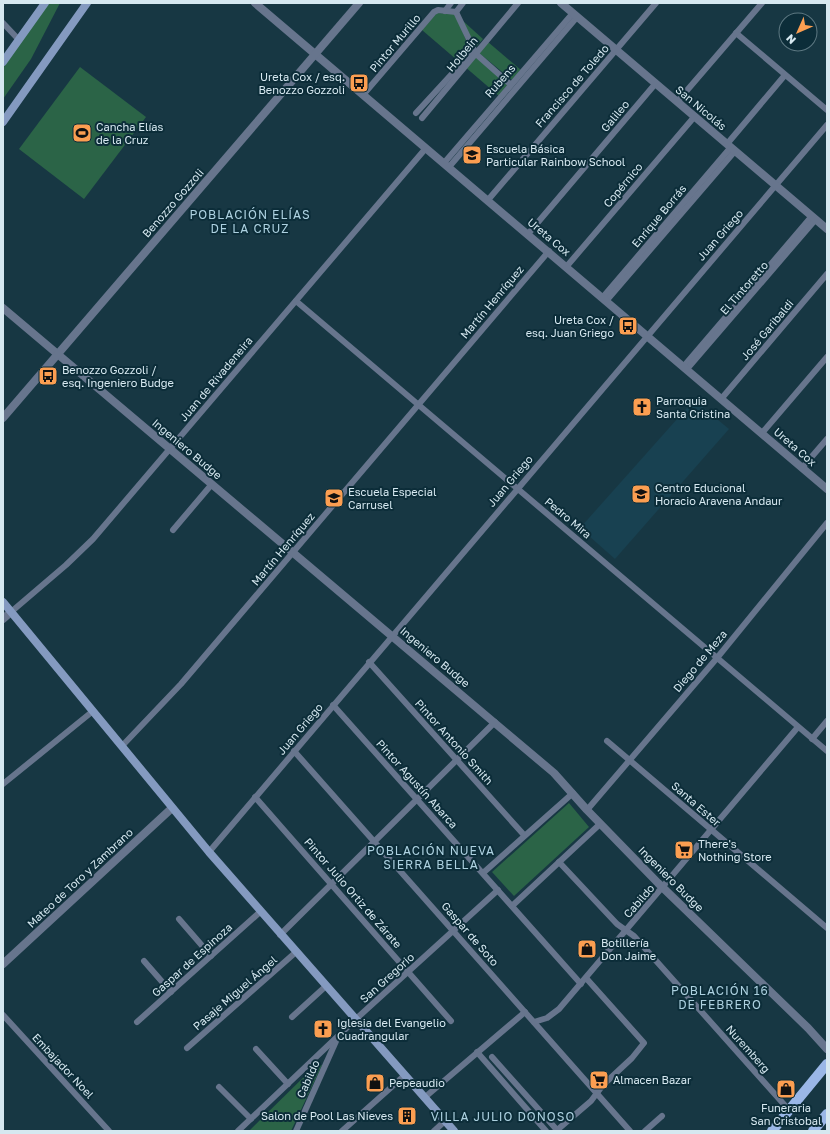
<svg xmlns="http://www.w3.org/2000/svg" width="830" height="1134" font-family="'Golos Text',sans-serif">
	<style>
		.built { fill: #184151 }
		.green { fill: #2b6447 }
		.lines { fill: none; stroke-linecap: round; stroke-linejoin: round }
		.minor { stroke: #67758d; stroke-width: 6 }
		.tertiary { stroke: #67758d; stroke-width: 8 }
		.secondary { stroke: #849ac0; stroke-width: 8 }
		.primary { stroke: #9ab7e7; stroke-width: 10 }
		.labels { text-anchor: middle; stroke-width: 4; stroke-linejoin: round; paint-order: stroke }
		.street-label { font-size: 11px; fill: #d6e8f0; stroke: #0c2d39 }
		.poi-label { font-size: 11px; fill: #d6e8f0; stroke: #0c2d39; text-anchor: start }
		.neighbourhood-label { font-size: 12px; letter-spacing: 1px; fill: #add1e0; stroke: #0c2d39 }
	</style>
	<rect width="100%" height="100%" fill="#173743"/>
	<!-- built -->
	<path class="built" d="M694,400L729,429L615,559L580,528Z"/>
	<!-- green -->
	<g class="green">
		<path d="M48,3H60L31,59L3,99V68Z"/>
		<path d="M437,13L455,14L472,54L508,84L499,96L422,30Z"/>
		<path d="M462,20L483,39L475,48Z"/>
		<path d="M488,42L521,70L512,80L479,53Z"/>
		<path d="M80,67L146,117L84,199L19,149Z"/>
		<path d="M569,803L589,827L514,896L492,872Z"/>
		<path d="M322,1065L291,1131H249L315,1066Z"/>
	</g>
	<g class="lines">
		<!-- minor -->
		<g class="minor">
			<path d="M445,11L451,3"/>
			<path d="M456,12L476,54L510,84"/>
			<path d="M456,12L463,3"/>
			<path d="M3,23L19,40"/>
			<path d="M736,33L827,110"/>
			<path d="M363,95L434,12L438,10L456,12"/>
			<path d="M677,102L762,3"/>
			<path d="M416,113L472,52"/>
			<path d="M422,118L518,3"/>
			<path d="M727,144L785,75"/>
			<path d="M444,163L573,13"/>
			<path d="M449,167L577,17"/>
			<path d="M488,200L656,3"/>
			<path d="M528,234L656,83"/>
			<path d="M567,266L695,116"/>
			<path d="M603,297L731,147"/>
			<path d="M607,300L735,151"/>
			<path d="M296,301L827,751"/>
			<path d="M684,366L812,216"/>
			<path d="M687,369L816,219"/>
			<path d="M722,398L827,274"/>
			<path d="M762,433L827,357"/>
			<path d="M802,468L827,439"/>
			<path d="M173,530L212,484"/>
			<path d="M11,612L66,565L93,539L426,148"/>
			<path d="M369,662L524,835"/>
			<path d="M333,705L581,984"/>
			<path d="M812,739L827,721"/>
			<path d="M607,741L827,928"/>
			<path d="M122,746L181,684L549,251"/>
			<path d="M294,751L630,1131"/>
			<path d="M3,784L93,711"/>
			<path d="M255,797L451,1021"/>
			<path d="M587,810L717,658L827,523"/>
			<path d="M209,852L827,125"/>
			<path d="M559,862L617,924L634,936L789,1110"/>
			<path d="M483,873L573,793"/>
			<path d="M512,906L600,824"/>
			<path d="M179,919L211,956"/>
			<path d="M280,935L495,722"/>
			<path d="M144,961L171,992"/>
			<path d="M3,1015L109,1131"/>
			<path d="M292,1017L326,986"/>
			<path d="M137,1022L260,912"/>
			<path d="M534,1022L547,1018L559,1009L798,727"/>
			<path d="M187,1048L296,952"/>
			<path d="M256,1049L288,1084"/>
			<path d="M477,1052L546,1131"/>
			<path d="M492,1057L557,1130"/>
			<path d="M219,1087L251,1119"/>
			<path d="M424,1098L525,1012"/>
			<path d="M238,1131L356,1019L498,890"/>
			<path d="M296,1131L337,1039"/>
			<path d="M342,1131L405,1075"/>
			<path d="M434,1131L445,1121"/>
			<path d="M556,1131L591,1101L603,1085L632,1058L644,1043L586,978"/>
			<path d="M645,1131L662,1116"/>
		</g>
		<!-- tertiary -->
		<g class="tertiary">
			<path d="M255,3L827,489"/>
			<path d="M561,3L827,229"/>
			<path d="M3,308L554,773L587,810L658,883L808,1028L827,1049"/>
			<path d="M3,418L359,3"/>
			<path d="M3,619L11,612"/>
			<path d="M3,964L172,808"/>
		</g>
		<!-- secondary -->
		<g class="secondary">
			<path d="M3,62L45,3"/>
			<path d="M3,122L87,3"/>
			<path d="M3,602L209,852L454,1131"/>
		</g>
		<!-- primary -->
		<g class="primary">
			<path d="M772,1131L827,1064"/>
			<path d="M813,1131L827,1114"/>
		</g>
	</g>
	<!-- icons -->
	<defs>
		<symbol id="bus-square" viewBox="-11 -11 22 22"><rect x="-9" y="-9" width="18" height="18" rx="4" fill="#fb9e51" stroke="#0c2d39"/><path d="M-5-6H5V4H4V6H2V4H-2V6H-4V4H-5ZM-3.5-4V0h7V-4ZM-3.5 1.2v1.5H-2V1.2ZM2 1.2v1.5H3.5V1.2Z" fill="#111"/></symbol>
		<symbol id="stadium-square" viewBox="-11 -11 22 22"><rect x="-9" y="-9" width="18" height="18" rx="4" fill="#fb9e51" stroke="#0c2d39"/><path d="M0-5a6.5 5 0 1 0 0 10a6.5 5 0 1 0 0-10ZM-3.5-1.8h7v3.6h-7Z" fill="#111"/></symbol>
		<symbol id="school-square" viewBox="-11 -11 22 22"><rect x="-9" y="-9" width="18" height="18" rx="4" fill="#fb9e51" stroke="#0c2d39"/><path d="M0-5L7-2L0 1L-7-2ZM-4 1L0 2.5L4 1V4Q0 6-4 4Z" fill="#111"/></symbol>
		<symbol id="church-square" viewBox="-11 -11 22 22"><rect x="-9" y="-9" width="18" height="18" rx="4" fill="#fb9e51" stroke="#0c2d39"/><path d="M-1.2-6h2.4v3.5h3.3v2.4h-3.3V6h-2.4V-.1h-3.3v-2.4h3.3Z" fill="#111"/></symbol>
		<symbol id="supermarket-square" viewBox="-11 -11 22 22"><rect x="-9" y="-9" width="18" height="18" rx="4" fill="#fb9e51" stroke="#0c2d39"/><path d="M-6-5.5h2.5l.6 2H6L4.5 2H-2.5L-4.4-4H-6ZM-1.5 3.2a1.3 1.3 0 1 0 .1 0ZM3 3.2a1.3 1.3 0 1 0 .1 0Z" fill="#111"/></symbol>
		<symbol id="shop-square" viewBox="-11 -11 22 22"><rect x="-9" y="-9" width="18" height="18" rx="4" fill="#fb9e51" stroke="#0c2d39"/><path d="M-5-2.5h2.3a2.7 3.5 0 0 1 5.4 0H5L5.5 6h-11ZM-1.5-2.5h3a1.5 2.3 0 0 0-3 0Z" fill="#111"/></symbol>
		<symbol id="building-square" viewBox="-11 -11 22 22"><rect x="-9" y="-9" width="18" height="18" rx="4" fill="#fb9e51" stroke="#0c2d39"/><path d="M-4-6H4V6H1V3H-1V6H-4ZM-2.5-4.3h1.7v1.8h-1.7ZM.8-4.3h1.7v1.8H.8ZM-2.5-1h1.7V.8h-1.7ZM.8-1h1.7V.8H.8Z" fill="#111"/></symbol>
	</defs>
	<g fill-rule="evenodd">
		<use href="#bus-square" x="348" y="72" width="22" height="22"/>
		<use href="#stadium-square" x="71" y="122" width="22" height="22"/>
		<use href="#school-square" x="461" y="144" width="22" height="22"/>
		<use href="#bus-square" x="617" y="315" width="22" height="22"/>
		<use href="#bus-square" x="37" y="365" width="22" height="22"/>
		<use href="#church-square" x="631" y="396" width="22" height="22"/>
		<use href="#school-square" x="630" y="483" width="22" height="22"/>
		<use href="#school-square" x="323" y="487" width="22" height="22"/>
		<use href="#supermarket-square" x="673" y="839" width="22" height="22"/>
		<use href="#shop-square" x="576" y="938" width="22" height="22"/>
		<use href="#church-square" x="312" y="1018" width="22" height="22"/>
		<use href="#supermarket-square" x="588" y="1069" width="22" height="22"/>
		<use href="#shop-square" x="364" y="1072" width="22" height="22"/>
		<use href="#shop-square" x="775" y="1078" width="22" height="22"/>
		<use href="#building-square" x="396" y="1105" width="22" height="22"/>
	</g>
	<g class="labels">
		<!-- street labels -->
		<g class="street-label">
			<text transform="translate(395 43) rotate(-50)" y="4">Pintor Murillo</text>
			<text transform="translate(462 54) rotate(-50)" y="4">Holbein</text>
			<text transform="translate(500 81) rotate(-49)" y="4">Rubens</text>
			<text transform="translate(572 86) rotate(-49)" y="4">Francisco de Toledo</text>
			<text transform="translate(701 108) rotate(40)" y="4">San Nicolás</text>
			<text transform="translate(615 116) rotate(-50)" y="4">Galileo</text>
			<text transform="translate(623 185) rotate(-50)" y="4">Copérnico</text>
			<text transform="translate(173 203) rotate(-49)" y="4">Benozzo Gozzoli</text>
			<text transform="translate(659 216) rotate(-50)" y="4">Enrique Borrás</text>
			<text transform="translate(720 235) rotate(-49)" y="4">Juan Griego</text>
			<text transform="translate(549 237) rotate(40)" y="4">Ureta Cox</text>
			<text transform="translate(744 288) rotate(-49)" y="4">El Tintoretto</text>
			<text transform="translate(492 302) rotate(-50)" y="4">Martín Henríquez</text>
			<text transform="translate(767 330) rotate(-50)" y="4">José Garibaldi</text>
			<text transform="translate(216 379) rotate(-50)" y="4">Juan de Rivadeneira</text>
			<text transform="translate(795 447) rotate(41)" y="4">Ureta Cox</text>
			<text transform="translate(187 449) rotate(40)" y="4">Ingeniero Budge</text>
			<text transform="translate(510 481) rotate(-50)" y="4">Juan Griego</text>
			<text transform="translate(568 518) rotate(40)" y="4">Pedro Mira</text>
			<text transform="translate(283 549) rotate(-50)" y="4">Martín Henríquez</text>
			<text transform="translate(435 657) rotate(40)" y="4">Ingeniero Budge</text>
			<text transform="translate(700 661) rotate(-50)" y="4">Diego de Meza</text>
			<text transform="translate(300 729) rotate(-50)" y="4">Juan Griego</text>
			<text transform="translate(454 742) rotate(48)" y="4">Pintor Antonio Smith</text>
			<text transform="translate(417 784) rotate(48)" y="4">Pintor Agustín Abarca</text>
			<text transform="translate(696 804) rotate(41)" y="4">Santa Ester</text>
			<text transform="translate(80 878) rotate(-43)" y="4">Mateo de Toro y Zambrano</text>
			<text transform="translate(671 879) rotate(45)" y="4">Ingeniero Budge</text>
			<text transform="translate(353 893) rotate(49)" y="4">Pintor Julio Ortiz de Zárate</text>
			<text transform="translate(639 901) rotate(-49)" y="4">Cabildo</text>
			<text transform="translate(470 934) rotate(49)" y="4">Gaspar de Soto</text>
			<text transform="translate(192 960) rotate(-42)" y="4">Gaspar de Espinoza</text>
			<text transform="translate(387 978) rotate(-42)" y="4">San Gregorio</text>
			<text transform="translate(235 993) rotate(-41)" y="4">Pasaje Miguel Ángel</text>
			<text transform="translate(748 1049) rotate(48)" y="4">Nuremberg</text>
			<text transform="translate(63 1066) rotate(47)" y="4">Embajador Noel</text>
			<text transform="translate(308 1079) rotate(-66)" y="4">Cabildo</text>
		</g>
		<!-- poi labels -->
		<g class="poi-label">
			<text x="345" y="81" text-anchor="end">Ureta Cox / esq.<tspan x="345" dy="13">Benozzo Gozzoli</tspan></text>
			<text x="96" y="131">Cancha Elías<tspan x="96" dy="13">de la Cruz</tspan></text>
			<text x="486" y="153">Escuela Básica<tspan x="486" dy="13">Particular Rainbow School</tspan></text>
			<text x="614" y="324" text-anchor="end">Ureta Cox /<tspan x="614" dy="13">esq. Juan Griego</tspan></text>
			<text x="62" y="374">Benozzo Gozzoli /<tspan x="62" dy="13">esq. Ingeniero Budge</tspan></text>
			<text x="656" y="405">Parroquia<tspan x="656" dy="13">Santa Cristina</tspan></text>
			<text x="655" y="492">Centro Educional<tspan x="655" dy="13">Horacio Aravena Andaur</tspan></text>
			<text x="348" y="496">Escuela Especial<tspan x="348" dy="13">Carrusel</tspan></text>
			<text x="698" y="848">There's<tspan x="698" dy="13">Nothing Store</tspan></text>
			<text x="601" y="947">Botillería<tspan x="601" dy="13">Don Jaime</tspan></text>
			<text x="337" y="1027">Iglesia del Evangelio<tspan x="337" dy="13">Cuadrangular</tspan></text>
			<text x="613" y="1084">Almacen Bazar</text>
			<text x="389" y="1087">Pepeaudio</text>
			<text x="786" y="1112" text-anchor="middle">Funeraria<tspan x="786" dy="13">San Cristobal</tspan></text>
			<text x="393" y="1120" text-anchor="end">Salon de Pool Las Nieves</text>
		</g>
		<!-- neighbourhood labels -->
		<g class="neighbourhood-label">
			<text x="250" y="219">POBLACIÓN ELÍAS<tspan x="250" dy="14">DE LA CRUZ</tspan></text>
			<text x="431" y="855">POBLACIÓN NUEVA<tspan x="431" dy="14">SIERRA BELLA</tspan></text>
			<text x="720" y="995">POBLACIÓN 16<tspan x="720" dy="14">DE FEBRERO</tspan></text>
			<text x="503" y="1121">VILLA JULIO DONOSO</text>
		</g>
	</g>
	<!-- border -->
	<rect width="830" height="1134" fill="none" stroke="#d6e8f0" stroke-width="8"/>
	<!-- north arrow -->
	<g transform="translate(798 32) rotate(225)"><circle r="19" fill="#0c2d39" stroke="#5d7882"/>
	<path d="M0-3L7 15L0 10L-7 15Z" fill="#fb9e51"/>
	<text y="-6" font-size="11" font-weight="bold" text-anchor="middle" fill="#d6e8f0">N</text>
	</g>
</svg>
